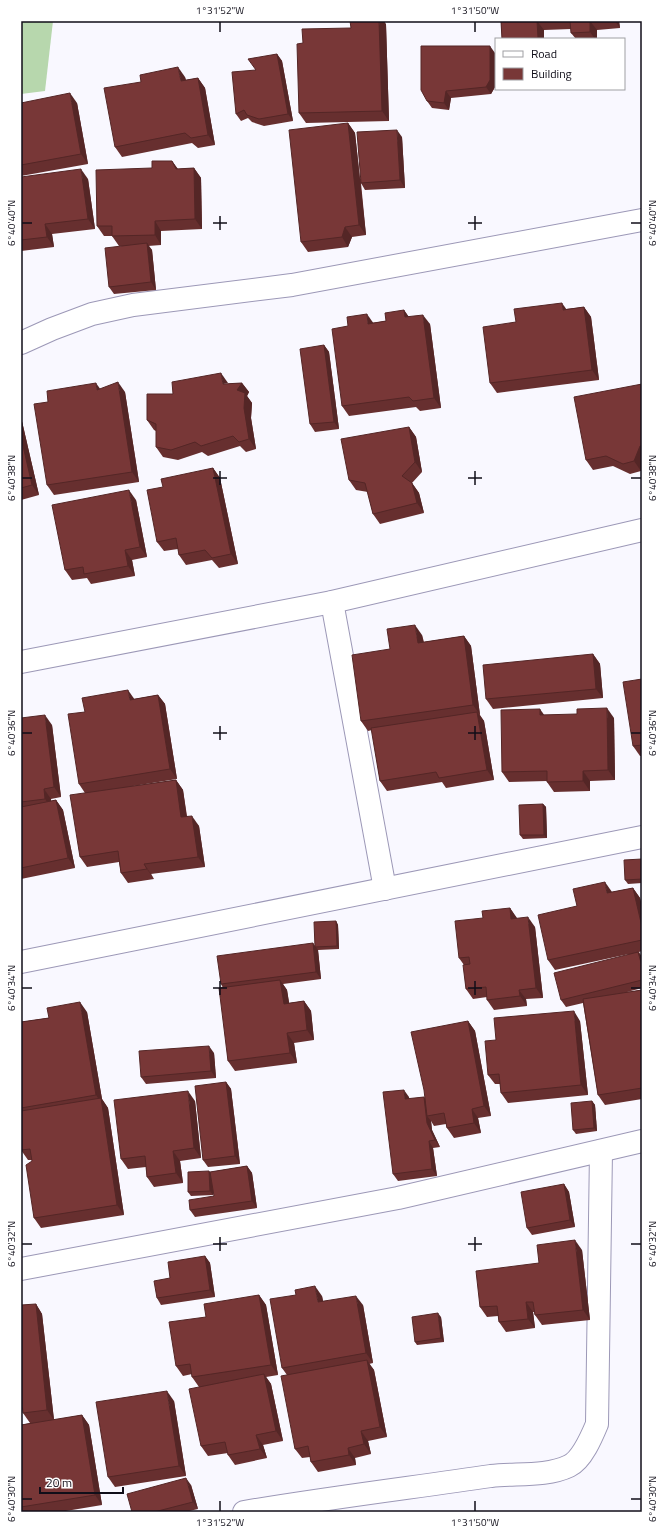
<svg xmlns="http://www.w3.org/2000/svg" width="663" height="1533" font-family="'Titillium Web',sans-serif">
	<style>
		.green { fill: #b7d7ad }
		.lines { fill: none; stroke-linecap: round; stroke-linejoin: round }
		.minor-casing { stroke: #9c98b7; stroke-width: 24 }
		.minor { stroke: #fff; stroke-width: 22 }
		.wall { fill: #672f2f }
		.shaded-wall { fill: #542626 }
		.building { fill: #783737; stroke: #542626 }
		.ticks { fill: none; stroke: #100e19; stroke-width: 1.5 }
		.neatline { fill: none; stroke: #100e19; stroke-width: 1.5 }
		.ticks-label { font-size: 10px; text-anchor: middle; fill: #100e19 }
	</style>
	<rect width="100%" height="100%" fill="#f9f8ff"/>
	<!-- green -->
	<path class="green" d="M21,21H53L45,91L21,94Z"/>
	<g class="lines">
		<defs>
			<g id="minor">
				<path d="M21,343L52,329L92,314L133,305L292,285L642,220"/>
				<path d="M332,602L385,889"/>
				<path d="M21,662L332,602L642,530"/>
				<path d="M21,962L642,837"/>
				<path d="M21,1269L398,1198L642,1141"/>
				<path d="M244,1512C326,1498 409,1488 491,1476C516,1473 546,1477 569,1466C582,1460 592,1436 597,1424L601,1151"/>
			</g>
		</defs>
		<!-- minor casing -->
		<use href="#minor" class="minor-casing"/>
		<!-- minor -->
		<use href="#minor" class="minor"/>
	</g>
	<!-- wall -->
	<g class="wall">
		<path d="M501,21H619L620,28L597,30V39H576L571,33V29L544,30V39H502Z"/>
		<path d="M386,24L389,121L306,123L299,113L303,43L351,28Z"/>
		<path d="M495,53V87L491,94L451,98L449,110L432,108L427,101Z"/>
		<path d="M277,54L282,61L293,121L264,126L252,122L248,118L241,121L236,114L256,70Z"/>
		<path d="M185,77L186,80L198,78L205,88L215,145L198,148L192,143L122,157L115,147Z"/>
		<path d="M21,103H77L88,164L21,176Z"/>
		<path d="M348,123L355,133L360,179L402,137L405,188L365,190L361,183L366,235L352,237L348,247L308,252L301,242Z"/>
		<path d="M172,161L178,169L194,168L201,178L202,229L161,231V245L148,246L152,250L156,290L114,294L109,287L123,246H119L112,236H104L97,226L152,168Z"/>
		<path d="M21,177L88,179L95,229L52,234L54,247L21,251Z"/>
		<path d="M584,307L591,317L599,380L497,393L490,383L516,322L566,309Z"/>
		<path d="M404,310L408,316L430,324L441,408L420,411L416,407L349,416L342,406L348,326L386,321Z"/>
		<path d="M324,345L329,352L339,429L315,432L310,424Z"/>
		<path d="M242,383L249,392L247,396L252,403L251,418L256,449L246,452L240,446L208,456L202,452L178,460L163,457L156,447V431L154,430L147,420L173,394L228,384Z"/>
		<path d="M642,384V469L641,471L630,474L613,466L593,470L586,460Z"/>
		<path d="M100,389L125,392L139,482L54,495L47,485L48,402Z"/>
		<path d="M21,417L39,495L21,500Z"/>
		<path d="M409,427L416,437L422,472L412,483L419,493L424,513L380,524L373,514L368,492L356,490L349,480Z"/>
		<path d="M213,468L220,478L238,564L219,568L212,560L186,565L179,555L178,549L164,551L157,542L163,487Z"/>
		<path d="M136,500L147,557L132,560L135,576L91,584L87,578L72,580L65,570Z"/>
		<path d="M422,635L424,642L464,636L471,646L480,715L484,721L494,780L446,788L442,782L387,791L380,781L372,730L368,731L361,721L390,649Z"/>
		<path d="M593,654L600,664L603,698L493,709L486,699Z"/>
		<path d="M642,679V756H640L633,746Z"/>
		<path d="M158,695L165,704L177,779L127,787L176,780L183,790L187,816L199,826L205,867L151,874L154,879L128,883L121,873L119,862L87,867L80,857L85,793L79,784L85,712L134,699Z"/>
		<path d="M544,715L614,718L615,780L590,781V791L554,792L547,782V781L509,782L502,772Z"/>
		<path d="M21,718L52,725L61,797L51,799V801L56,800L63,810L75,868L21,879Z"/>
		<path d="M543,804L546,807L547,838L523,839L520,835Z"/>
		<path d="M642,859V883L628,884L625,880Z"/>
		<path d="M633,888L640,898L642,906V951L639,952L642,957V988L627,992L642,990V1099L605,1105L598,1095L583,1003L566,1007L561,1000L629,954L555,970L548,960L577,906L612,892Z"/>
		<path d="M510,908L517,919L535,927L543,998L526,999L527,1006L494,1010L487,1000V997L473,999L466,989L464,965L459,958L483,918Z"/>
		<path d="M336,921L338,925L339,949L318,950L321,979L283,984L287,990L289,1003L304,1001L311,1011L314,1040L294,1043L297,1063L235,1071L228,1061L223,988L221,984L313,943L315,947Z"/>
		<path d="M87,1012L102,1099L108,1108L124,1215L41,1228L34,1218L32,1160H28L21,1150V1022Z"/>
		<path d="M468,1021L475,1031L491,1116L478,1118L481,1133L454,1138L447,1128L446,1124L434,1126L431,1121L432,1130L440,1147L433,1148L437,1176L398,1181L393,1174L409,1097V1099L424,1097L425,1099Z"/>
		<path d="M580,1021L588,1095L508,1103L501,1093L500,1084H495L488,1075L496,1040Z"/>
		<path d="M214,1053L216,1078L146,1084L141,1077Z"/>
		<path d="M226,1082L231,1089L240,1164L208,1167L203,1160Z"/>
		<path d="M195,1101L201,1158L180,1161L183,1183L154,1187L147,1177L146,1167L128,1169L121,1159Z"/>
		<path d="M592,1101L595,1105L597,1131L576,1134L573,1130Z"/>
		<path d="M247,1166L252,1173L257,1208L195,1217L190,1210L214,1196L213,1191V1195L191,1196L188,1192L209,1171L210,1172Z"/>
		<path d="M564,1184L569,1192L575,1227L532,1235L527,1228Z"/>
		<path d="M582,1250L590,1320L542,1325L535,1315L534,1312H533L535,1328L506,1332L499,1322L498,1316L487,1317L480,1307L539,1263Z"/>
		<path d="M205,1256L210,1263L215,1297L161,1305L157,1298L170,1278Z"/>
		<path d="M259,1295L266,1305L278,1375L266,1377L271,1384L283,1441L263,1445L267,1458L235,1465L228,1455V1453L208,1456L201,1446L199,1387L192,1377V1374L183,1376L176,1366L206,1317Z"/>
		<path d="M322,1296L323,1301L363,1305L373,1363L369,1364L374,1370L387,1437L368,1441L371,1454L355,1458L356,1465L318,1472L311,1462L310,1457L302,1458L295,1449L287,1375L282,1368Z"/>
		<path d="M36,1304L42,1314L54,1420L82,1415L89,1425L102,1505L60,1512H21V1425L30,1423L23,1413Z"/>
		<path d="M441,1317L444,1342L417,1345L415,1342Z"/>
		<path d="M174,1401L186,1476L115,1487L108,1477Z"/>
		<path d="M191,1485L198,1509L185,1512H132Z"/>
	</g>
	<!-- shaded-wall -->
	<g class="shaded-wall">
		<path d="M379,21H384L386,24L389,121L382,111Z"/>
		<path d="M537,21L544,30V39H538V38Z"/>
		<path d="M590,21L597,30V39H595L590,32Z"/>
		<path d="M615,21H619L620,28Z"/>
		<path d="M490,46L495,53V87L491,94L486,87Z"/>
		<path d="M277,54L282,61L293,121L288,114Z"/>
		<path d="M178,67L185,77L188,91L181,81Z"/>
		<path d="M198,78L205,88L215,145L208,135Z"/>
		<path d="M446,91L451,98L449,110L444,103Z"/>
		<path d="M70,93L77,103L88,164L81,154Z"/>
		<path d="M348,123L355,133L366,235L359,225Z"/>
		<path d="M397,130L402,137L405,188L400,180Z"/>
		<path d="M172,161L179,171L176,169Z"/>
		<path d="M194,168L201,178L202,229L195,219Z"/>
		<path d="M81,169L88,179L95,229L88,219Z"/>
		<path d="M155,221L161,231V245L155,235Z"/>
		<path d="M45,224L52,234L54,247L47,237Z"/>
		<path d="M345,227L352,237L348,247L342,237Z"/>
		<path d="M147,243L152,250L156,290L151,282Z"/>
		<path d="M562,303L569,313L563,310Z"/>
		<path d="M584,307L591,317L599,380L592,370Z"/>
		<path d="M404,310L411,320L405,317Z"/>
		<path d="M367,314L374,324H368Z"/>
		<path d="M423,315L430,324L441,408L434,398Z"/>
		<path d="M324,345L329,352L339,429L334,422Z"/>
		<path d="M221,373L228,383L223,384Z"/>
		<path d="M118,382L125,392L139,482L132,472Z"/>
		<path d="M96,383L103,393L97,390Z"/>
		<path d="M242,383L249,392L247,396L252,403L251,418L256,449L249,439L237,390Z"/>
		<path d="M21,417L39,495L32,485L21,437Z"/>
		<path d="M409,427L416,437L422,472L415,462Z"/>
		<path d="M640,446L642,449V469L641,471L634,461Z"/>
		<path d="M213,468L220,478L238,564L231,554Z"/>
		<path d="M412,483L419,493L424,513L417,503Z"/>
		<path d="M129,490L136,500L147,557L140,547Z"/>
		<path d="M125,550L132,560L135,576L128,566Z"/>
		<path d="M415,625L422,635L425,653L418,643Z"/>
		<path d="M464,636L471,646L480,715L473,705Z"/>
		<path d="M593,654L600,664L603,698L596,689Z"/>
		<path d="M128,690L135,700H130Z"/>
		<path d="M158,695L165,704L177,779L170,769Z"/>
		<path d="M607,708L614,718L615,780L608,770Z"/>
		<path d="M540,709L547,719L540,715Z"/>
		<path d="M477,712L484,721L494,780L487,770Z"/>
		<path d="M45,715L52,725L61,797L54,787Z"/>
		<path d="M583,771L590,781V791L583,781Z"/>
		<path d="M176,780L183,790L188,827L181,817Z"/>
		<path d="M44,789L51,799L52,809L45,799Z"/>
		<path d="M56,800L63,810L75,868L68,858Z"/>
		<path d="M543,804L546,807L547,838L544,835Z"/>
		<path d="M192,816L199,826L205,867L198,857Z"/>
		<path d="M144,864L151,874L154,879L147,869Z"/>
		<path d="M605,882L612,892L614,903L607,893Z"/>
		<path d="M633,888L640,898L642,906V927Z"/>
		<path d="M510,908L517,918L518,929L511,919Z"/>
		<path d="M528,917L535,927L543,998L536,988Z"/>
		<path d="M336,921L338,925L339,949L337,946Z"/>
		<path d="M313,943L318,950L321,979L316,972Z"/>
		<path d="M638,952L642,957V966Z"/>
		<path d="M280,980L287,990L291,1014L284,1004Z"/>
		<path d="M519,990L526,999L527,1006L520,996Z"/>
		<path d="M304,1001L311,1011L314,1040L307,1030Z"/>
		<path d="M80,1002L87,1012L102,1099L108,1108L124,1215L117,1205L102,1104L96,1095Z"/>
		<path d="M574,1011L580,1021L588,1095L581,1085Z"/>
		<path d="M468,1021L475,1031L491,1116L484,1106Z"/>
		<path d="M287,1033L294,1043L297,1063L290,1053Z"/>
		<path d="M209,1046L214,1053L216,1078L211,1071Z"/>
		<path d="M226,1082L231,1089L240,1164L235,1156Z"/>
		<path d="M404,1090L409,1097L410,1107L405,1099Z"/>
		<path d="M188,1091L195,1101L201,1158L194,1148Z"/>
		<path d="M424,1097L429,1104L427,1116L431,1121L432,1130L440,1147L435,1140L427,1123Z"/>
		<path d="M592,1101L595,1105L597,1131L594,1128Z"/>
		<path d="M472,1109L478,1118L481,1133L474,1123Z"/>
		<path d="M429,1141L433,1148L437,1176L432,1169Z"/>
		<path d="M173,1151L180,1161L183,1183L176,1173Z"/>
		<path d="M247,1166L252,1173L257,1208L252,1201Z"/>
		<path d="M209,1171L212,1175L213,1195L210,1191Z"/>
		<path d="M564,1184L569,1192L575,1227L570,1220Z"/>
		<path d="M575,1240L582,1250L590,1320L583,1310Z"/>
		<path d="M205,1256L210,1263L215,1297L210,1290Z"/>
		<path d="M315,1286L322,1296L325,1312L318,1302Z"/>
		<path d="M259,1295L266,1305L278,1375L271,1365Z"/>
		<path d="M356,1296L363,1305L373,1363L366,1353Z"/>
		<path d="M526,1302L533,1312L535,1328L528,1319Z"/>
		<path d="M36,1304L42,1314L54,1420L47,1410Z"/>
		<path d="M438,1313L441,1317L444,1342L441,1338Z"/>
		<path d="M367,1360L374,1370L387,1437L380,1427Z"/>
		<path d="M264,1374L271,1384L283,1441L276,1431Z"/>
		<path d="M167,1391L174,1401L186,1476L179,1466Z"/>
		<path d="M82,1415L89,1425L102,1505L95,1495Z"/>
		<path d="M361,1431L368,1441L371,1454L364,1444Z"/>
		<path d="M256,1435L263,1445L267,1458L260,1449Z"/>
		<path d="M348,1448L355,1458L356,1465L349,1455Z"/>
		<path d="M186,1478L191,1485L198,1509L193,1502Z"/>
	</g>
	<!-- building -->
	<g class="building">
		<path d="M350,21H379L382,111L299,113L297,44L303,43L302,29L351,28Z"/>
		<path d="M501,21H537L538,38L502,39Z"/>
		<path d="M570,21H590V32L571,33Z"/>
		<path d="M421,46H490V80L486,87L446,91L444,103L427,101L421,90Z"/>
		<path d="M277,54L288,114L259,119L247,115L244,110L236,114L232,72L256,70L248,59Z"/>
		<path d="M178,67L181,81L198,78L208,135L191,138L185,133L115,147L104,88L141,82L140,75Z"/>
		<path d="M70,93L81,154L21,165V103Z"/>
		<path d="M348,123L359,225L345,227L342,237L301,242L289,130Z"/>
		<path d="M397,130L400,180L361,183L357,132Z"/>
		<path d="M152,161H172L176,169L194,168L195,219L155,221V235L112,236V226H97L96,170L152,168Z"/>
		<path d="M81,169L88,219L45,224L47,237L21,240V177Z"/>
		<path d="M147,243L151,282L109,287L105,248Z"/>
		<path d="M562,303L563,310L584,307L592,370L490,383L483,327L516,322L514,309Z"/>
		<path d="M404,310L405,317L423,315L434,398L413,401L409,397L342,406L332,329L348,326L347,317L367,314L368,324L386,321L385,313Z"/>
		<path d="M324,345L334,422L310,424L300,349Z"/>
		<path d="M221,373L223,384L242,383L237,390L245,393L244,408L249,439L239,442L233,436L201,446L195,442L171,450L156,447V424L147,420V394H173L172,382Z"/>
		<path d="M118,382L132,472L47,485L34,404L48,402L47,391L96,383L97,390Z"/>
		<path d="M642,384V446H640L634,461L623,464L606,456L586,460L574,397Z"/>
		<path d="M409,427L415,462L402,476L412,483L417,503L373,514L365,483L349,480L341,439Z"/>
		<path d="M21,437L32,485L21,488Z"/>
		<path d="M213,468L231,554L212,558L205,550L179,555L176,538L157,542L147,490L163,487L161,479Z"/>
		<path d="M129,490L140,547L125,550L128,566L84,574L83,567L65,570L52,505Z"/>
		<path d="M415,625L418,643L464,636L473,705L361,721L352,655L390,649L387,629Z"/>
		<path d="M593,654L596,689L486,699L483,665Z"/>
		<path d="M642,679V745L633,746L623,682Z"/>
		<path d="M128,690L130,700L158,695L170,769L79,784L68,714L85,712L82,698Z"/>
		<path d="M607,708L608,770L583,771V781L547,782V771L502,772L501,710L540,709V715L577,714V709Z"/>
		<path d="M477,712L487,770L439,778L436,772L380,781L371,728Z"/>
		<path d="M45,715L54,787L44,789L45,799L21,802V718Z"/>
		<path d="M176,780L181,817L192,816L198,857L144,864L147,869L121,873L118,851L80,857L70,795Z"/>
		<path d="M56,800L68,858L21,868V807Z"/>
		<path d="M543,804L544,835H520L519,805Z"/>
		<path d="M642,859V879L625,880L624,860Z"/>
		<path d="M605,882L607,893L633,888L642,927V940L548,960L538,915L577,906L573,889Z"/>
		<path d="M510,908L511,919L528,917L536,988L519,990L520,996L487,1000L486,987L466,989L463,965L470,964L469,957L459,958L455,921L483,918L482,911Z"/>
		<path d="M336,921L337,946L315,947L314,922Z"/>
		<path d="M313,943L316,972L221,984L217,956Z"/>
		<path d="M638,952L642,966V980L561,1000L554,973Z"/>
		<path d="M280,980L284,1004L304,1001L307,1030L287,1033L290,1053L228,1061L219,988Z"/>
		<path d="M642,990V1088L598,1095L583,999Z"/>
		<path d="M80,1002L96,1095L21,1108V1022L49,1018L47,1008Z"/>
		<path d="M574,1011L581,1085L501,1093L499,1074L488,1075L485,1041L496,1040L494,1018Z"/>
		<path d="M468,1021L484,1106L472,1109L474,1123L447,1128L444,1113L427,1116L424,1090L411,1032Z"/>
		<path d="M209,1046L211,1071L141,1077L139,1051Z"/>
		<path d="M226,1082L235,1156L203,1160L195,1086Z"/>
		<path d="M404,1090L405,1099L424,1097L427,1123L435,1140L429,1141L432,1169L393,1174L383,1092Z"/>
		<path d="M188,1091L194,1148L173,1151L176,1173L147,1177L145,1156L121,1159L114,1100Z"/>
		<path d="M101,1098L117,1205L34,1218L26,1165L32,1161L30,1149L21,1150V1111Z"/>
		<path d="M592,1101L594,1128L573,1130L571,1103Z"/>
		<path d="M247,1166L252,1201L190,1210L189,1200L214,1196L210,1172Z"/>
		<path d="M209,1171L210,1191L188,1192V1172Z"/>
		<path d="M564,1184L570,1220L527,1228L521,1192Z"/>
		<path d="M575,1240L583,1310L535,1315L533,1302H526L528,1319L499,1322L497,1306L480,1307L476,1271L539,1263L537,1245Z"/>
		<path d="M205,1256L210,1290L157,1298L154,1281L170,1278L168,1262Z"/>
		<path d="M315,1286L318,1302L356,1296L366,1353L282,1368L270,1299L296,1295L295,1290Z"/>
		<path d="M259,1295L271,1365L192,1377L190,1364L176,1366L169,1322L206,1317L204,1304Z"/>
		<path d="M36,1304L47,1410L23,1413L21,1394V1305Z"/>
		<path d="M438,1313L441,1338L415,1342L412,1317Z"/>
		<path d="M367,1360L380,1427L361,1431L364,1444L348,1448L349,1455L311,1462L308,1446L295,1449L281,1376Z"/>
		<path d="M264,1374L276,1431L256,1435L260,1449L228,1455L225,1442L201,1446L189,1389Z"/>
		<path d="M167,1391L179,1466L108,1477L96,1402Z"/>
		<path d="M82,1415L95,1495L21,1507V1425Z"/>
		<path d="M186,1478L193,1502L154,1512H132L127,1494Z"/>
	</g>
	<!-- ticks -->
	<path class="ticks" d="M220,22V32M475,22V32M220,216V230M475,216V230M22,223H32M213,223H227M468,223H482M631,223H641M220,471V485M475,471V485M22,478H32M213,478H227M468,478H482M631,478H641M220,726V740M475,726V740M22,733H32M213,733H227M468,733H482M631,733H641M220,981V995M475,981V995M22,988H32M213,988H227M468,988H482M631,988H641M220,1237V1251M475,1237V1251M22,1244H32M213,1244H227M468,1244H482M631,1244H641M22,1499H32M631,1499H641M220,1501V1511M475,1501V1511"/>
	<!-- border -->
	<rect width="663" height="1533" fill="none" stroke="#ffffff" stroke-width="44"/>
	<!-- legend -->
	<rect x="495" y="38" width="130" height="52" fill="#ffffff" stroke="#9f9fa3"/>
	<rect x="503" y="51" width="20" height="6" fill="#ffffff" stroke="#9f9fa3"/>
	<text x="531" y="58" font-size="12" fill="#100e19">Road</text>
	<rect x="503" y="68" width="20" height="12" fill="#783737" stroke="#9f9fa3"/>
	<text x="531" y="78" font-size="12" fill="#100e19">Building</text>
	<!-- scale -->
	<path d="M40 1487v6h83v-6" fill="none" stroke="#100e19" stroke-width="2"/>
	<text x="46" y="1487" font-size="12" fill="#100e19" stroke="#ffffff" stroke-width="3" paint-order="stroke">20 m</text>
	<rect x="22" y="22" width="619" height="1489" class="neatline"/>
	<g class="ticks-label">
		<text x="220" y="14">1°31'52"W</text>
		<text x="475" y="14">1°31'50"W</text>
		<text transform="translate(11 223) rotate(-90)" y="4">6°40'40"N</text>
		<text transform="translate(652 223) rotate(-90)" y="4">6°40'40"N</text>
		<text transform="translate(11 478) rotate(-90)" y="4">6°40'38"N</text>
		<text transform="translate(652 478) rotate(-90)" y="4">6°40'38"N</text>
		<text transform="translate(11 733) rotate(-90)" y="4">6°40'36"N</text>
		<text transform="translate(652 733) rotate(-90)" y="4">6°40'36"N</text>
		<text transform="translate(11 988) rotate(-90)" y="4">6°40'34"N</text>
		<text transform="translate(652 988) rotate(-90)" y="4">6°40'34"N</text>
		<text transform="translate(11 1244) rotate(-90)" y="4">6°40'32"N</text>
		<text transform="translate(652 1244) rotate(-90)" y="4">6°40'32"N</text>
		<text transform="translate(11 1499) rotate(-90)" y="4">6°40'30"N</text>
		<text transform="translate(652 1499) rotate(-90)" y="4">6°40'30"N</text>
		<text x="220" y="1526">1°31'52"W</text>
		<text x="475" y="1526">1°31'50"W</text>
	</g>
</svg>
